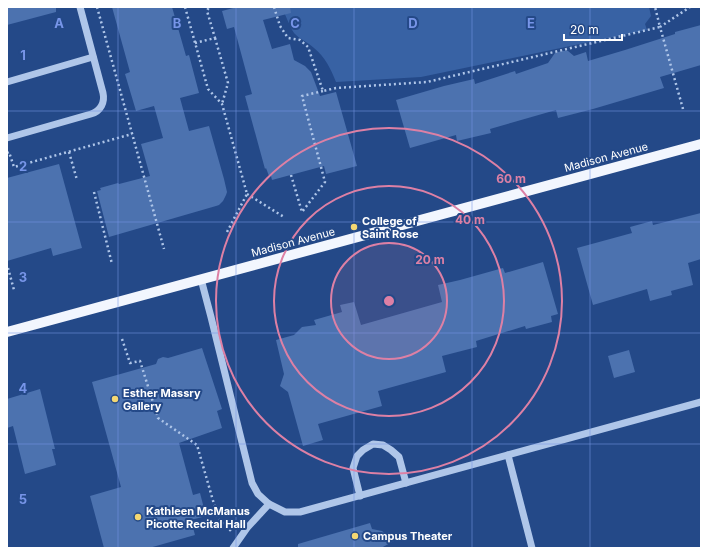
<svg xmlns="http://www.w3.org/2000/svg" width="708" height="555" font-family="Inter,sans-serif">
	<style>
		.green { fill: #3862a4 }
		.building { fill: #4c72af }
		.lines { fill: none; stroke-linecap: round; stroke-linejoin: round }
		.path { stroke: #afc6e9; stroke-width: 2.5; stroke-dasharray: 2 3; stroke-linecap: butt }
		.minor { stroke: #afc6e9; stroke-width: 7 }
		.major { stroke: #f2f6fe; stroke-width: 10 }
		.grid { fill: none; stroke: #7795e8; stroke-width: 1; stroke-opacity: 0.55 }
		.ring { fill: none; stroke: #dd80a5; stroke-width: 2 }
		.poi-dot { fill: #f4d772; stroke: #244988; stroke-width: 1.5 }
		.labels { text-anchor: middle; stroke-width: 4; stroke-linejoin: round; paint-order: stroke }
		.street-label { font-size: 11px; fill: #fff; stroke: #244988 }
		.poi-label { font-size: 11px; font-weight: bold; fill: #fff; stroke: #244988; text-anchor: start }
		.grid-label { font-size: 13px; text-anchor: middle; font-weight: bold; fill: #7795e8; stroke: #244988; stroke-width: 4; stroke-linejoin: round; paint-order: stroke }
		.centre { fill: #dd80a5; stroke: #244988; stroke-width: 2 }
		.ring-label { font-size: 12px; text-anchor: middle; font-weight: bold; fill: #dd80a5; stroke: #244988; stroke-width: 4; stroke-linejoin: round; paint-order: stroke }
	</style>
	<rect width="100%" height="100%" fill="#244988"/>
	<!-- green -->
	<path class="green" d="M282,7H649L651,16L645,24L647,30L421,77L336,82C331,69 325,57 314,48C308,42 299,39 294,33C290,27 285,14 282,7Z"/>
	<!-- building -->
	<g class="building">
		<path d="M7,7H56V12L7,25Z"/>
		<path d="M112,7H172L186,56L189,55L199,93L180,98L189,131L209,126L224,179L227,192L226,195L223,201L219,205L216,206L109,237L97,191L101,190L100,188L118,183L119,184L150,176L141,144L163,138L154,106L136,111L125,74L130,72Z"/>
		<path d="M237,7H290L291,13L263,20L272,49L290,44L294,60L305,66L311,72L320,96L336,92L357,166L326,174L324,166L272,180L271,176H269L266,168L265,169L245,96L252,94L234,27L227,29L222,11Z"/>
		<path d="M701,25V65L660,77L664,88L593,109L558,118L556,110L490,129L491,133L457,141L456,135L410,148L396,100L444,86L474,79L475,84L515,71L516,74L548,63L555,53L562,51H568L574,56L586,52L588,61L625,50L675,34V32Z"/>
		<path d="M59,164L82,248L53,256L51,248L7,261V178Z"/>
		<path d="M701,213V259L688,263L693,285L671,291L672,295L650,301L647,289L593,305L577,248L632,233L630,227L652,221L653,225Z"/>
		<path d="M543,262L558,314L551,316L552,322L526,329L525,326L476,341L477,347L442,356L446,372L378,391L382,406L318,424L323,440L303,446L288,392L280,386L284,374L276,340L294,335L302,327L316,325L314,320L342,312L340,305L354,302L361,325L442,302L438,285L460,280L503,268L505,273Z"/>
		<path d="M202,348L222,409L217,411L222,428L179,443L193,495L200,493L206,516L191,520L195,535L149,548H104L90,496L121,487L92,382L156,364L158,359L163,357L168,358Z"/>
		<path d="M629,350L635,372L614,378L608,356Z"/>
		<path d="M40,389L55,449H52L56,465L25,474L13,426L7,428V399Z"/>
		<path d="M370,523L372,529L382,531L394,541L381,548H298V544Z"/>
	</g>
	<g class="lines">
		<!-- path -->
		<g class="path">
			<path d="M97,7L164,249"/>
			<path d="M185,7L208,89L222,104L247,194L227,232"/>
			<path d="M274,7L280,26L288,38L300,40L308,47L323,91L336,88L427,82L660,27L655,7"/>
			<path d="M215,38L228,83L222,104"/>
			<path d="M195,43L215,38L207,11L209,7"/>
			<path d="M683,109L660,27L690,7"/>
			<path d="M69,152L77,180"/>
			<path d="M7,153L9,152L14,167L132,134"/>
			<path d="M291,175L302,212L325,182L302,96L323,91"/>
			<path d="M94,192L112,264"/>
			<path d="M247,194L284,217"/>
			<path d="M8,268L14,290"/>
			<path d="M122,339L130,363L140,361L158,418L197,445L218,518L231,531"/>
		</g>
		<!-- minor -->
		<g class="minor">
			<path d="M7,82L93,57"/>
			<path d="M7,138L91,114C101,111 105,102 103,93L80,7"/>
			<path d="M201,279L211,317L252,483L258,494L269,504L285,512H300L701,402"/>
			<path d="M508,455L532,548"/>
			<path d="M360,496L353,468L357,456L363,450L373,444L383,445L391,450L399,457L406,483"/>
			<path d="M233,548L247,528L269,504"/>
		</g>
		<!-- major -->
		<path class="major" d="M7,332L701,144"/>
	</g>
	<!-- grid -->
	<path class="grid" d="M118,7V548M236,7V548M354,7V548M472,7V548M590,7V548M7,111H701M7,222H701M7,333H701M7,444H701"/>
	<!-- distance rings -->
	<circle cx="389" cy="301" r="58" fill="#dd80a5" fill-opacity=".12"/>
	<g class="ring">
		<circle cx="389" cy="301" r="58"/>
		<circle cx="389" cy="301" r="115"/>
		<circle cx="389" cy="301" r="173"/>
	</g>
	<!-- markers -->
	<g class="poi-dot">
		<circle cx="354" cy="227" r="4"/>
		<circle cx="115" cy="399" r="4"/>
		<circle cx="138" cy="517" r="4"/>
		<circle cx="355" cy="536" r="4"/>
	</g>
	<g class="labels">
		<!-- street labels -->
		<g class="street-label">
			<text transform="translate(606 157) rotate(-15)" y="4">Madison Avenue</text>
			<text transform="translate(293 242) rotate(-15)" y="4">Madison Avenue</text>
		</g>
		<!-- poi labels -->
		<g class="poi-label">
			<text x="362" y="225">College of<tspan x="362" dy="13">Saint Rose</tspan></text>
			<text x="123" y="397">Esther Massry<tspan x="123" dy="13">Gallery</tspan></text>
			<text x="146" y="515">Kathleen McManus<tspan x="146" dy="13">Picotte Recital Hall</tspan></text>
			<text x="363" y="540">Campus Theater</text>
		</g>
	</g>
	<g class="grid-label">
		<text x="59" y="28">A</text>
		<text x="177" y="28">B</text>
		<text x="295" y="28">C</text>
		<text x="413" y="28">D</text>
		<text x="531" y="28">E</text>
		<text x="23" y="60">1</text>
		<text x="23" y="171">2</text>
		<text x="23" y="282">3</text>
		<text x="23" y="393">4</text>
		<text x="23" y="504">5</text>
	</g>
	<circle cx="389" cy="301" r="6" class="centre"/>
	<g class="ring-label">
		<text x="511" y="183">60 m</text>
		<text x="470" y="224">40 m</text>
		<text x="430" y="264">20 m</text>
	</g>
	<!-- border -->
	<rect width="708" height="555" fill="none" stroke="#ffffff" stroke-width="16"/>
	<!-- scale -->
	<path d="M564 34v6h58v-6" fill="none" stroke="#ffffff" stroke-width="2"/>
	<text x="570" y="34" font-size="12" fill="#ffffff" stroke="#244988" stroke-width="3" paint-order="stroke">20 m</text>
</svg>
